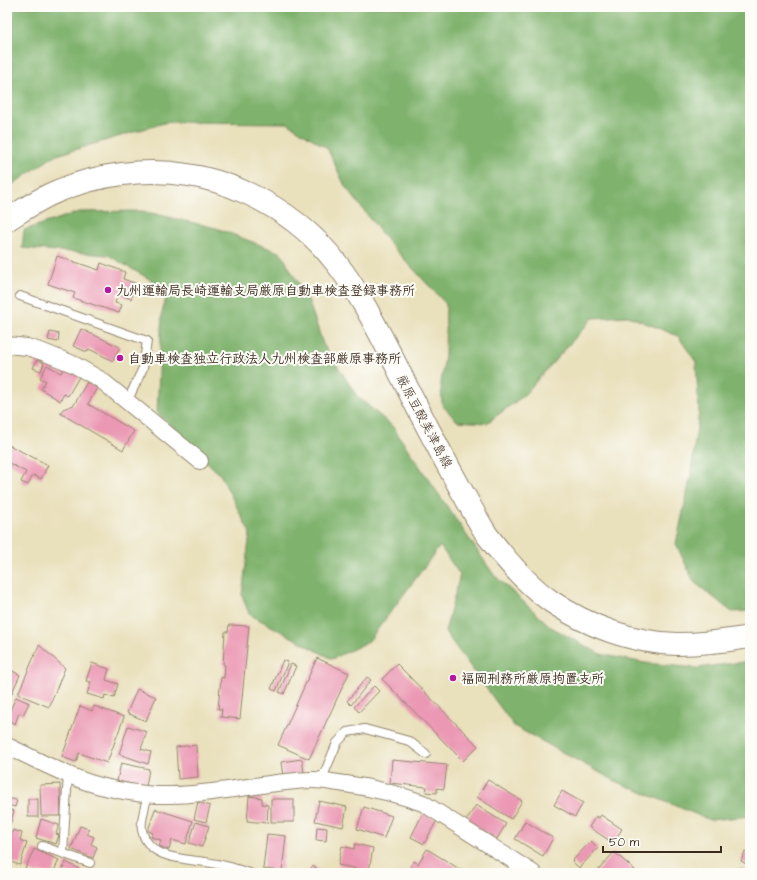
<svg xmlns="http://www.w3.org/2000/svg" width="757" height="880" font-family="'Architects Daughter','Klee One',sans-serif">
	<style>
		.forest { fill: #7fb26d; stroke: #5d6e46 }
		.building { fill: #eb98b4 }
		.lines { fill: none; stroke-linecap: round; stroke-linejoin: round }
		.service-casing { stroke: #92856d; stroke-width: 10 }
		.minor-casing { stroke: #92856d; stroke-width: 18 }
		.primary-casing { stroke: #92856d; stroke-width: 24 }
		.service { stroke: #fff; stroke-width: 8 }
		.minor { stroke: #fff; stroke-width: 16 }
		.primary { stroke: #fff; stroke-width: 22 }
		.poi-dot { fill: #b5179e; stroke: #fdfcf7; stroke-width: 1.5 }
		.labels { text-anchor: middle; stroke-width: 4; stroke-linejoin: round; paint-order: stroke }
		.poi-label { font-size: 13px; font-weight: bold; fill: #3b2a1e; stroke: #fdfcf7; text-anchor: start }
		.street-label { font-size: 13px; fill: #3b2a1e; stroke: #fdfcf7 }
	</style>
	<rect width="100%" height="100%" fill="#fdfcf7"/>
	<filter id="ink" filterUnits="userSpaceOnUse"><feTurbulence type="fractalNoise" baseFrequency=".025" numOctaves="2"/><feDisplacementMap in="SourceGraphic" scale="8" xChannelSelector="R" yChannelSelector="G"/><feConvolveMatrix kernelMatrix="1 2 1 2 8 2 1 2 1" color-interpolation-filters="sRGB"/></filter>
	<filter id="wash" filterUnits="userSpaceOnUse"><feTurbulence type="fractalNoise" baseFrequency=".012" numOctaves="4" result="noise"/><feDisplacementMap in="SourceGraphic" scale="16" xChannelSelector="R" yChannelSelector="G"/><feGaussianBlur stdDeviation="0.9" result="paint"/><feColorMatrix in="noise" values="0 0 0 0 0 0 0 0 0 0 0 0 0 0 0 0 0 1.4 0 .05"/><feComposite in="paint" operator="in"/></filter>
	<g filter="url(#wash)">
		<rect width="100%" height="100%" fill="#e9e0bc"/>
		<!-- forest -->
		<g class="forest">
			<path d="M7,7H750V611L732,612L694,582L676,544L690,480L699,411L696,362L678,336L628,316L593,318L523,396L487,423L457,421L442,405L441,383L445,354L446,304L389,243L345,186L327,148L287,123L167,122L54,156L7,188Z"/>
			<path d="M142,211L216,228L281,253L309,302L323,344L357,396L392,426L494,575L551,627L600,654L645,663L697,668L750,661V816L710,820L617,782L514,726L445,632L460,575L440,546L368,642L332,659L249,614L242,595L250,533L221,476L157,412L162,313L168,290L108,255L22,248L24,230L79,212Z"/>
		</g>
		<g id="blocks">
			<!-- building -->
			<g class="building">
				<path d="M57,256L99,270L101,263L125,272L123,279L137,284L131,299L118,294L115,303L122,305L119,313L73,298L75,293L48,284Z"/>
				<path d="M81,329L120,347L113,361L89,349L87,352L73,346Z"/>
				<path d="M50,332L59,334L58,342L48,340Z"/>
				<path d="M37,360L44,363L41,371L33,368Z"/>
				<path d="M47,365L61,373L65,366L80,375L68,396L64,394L60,401L41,389L46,381L40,378Z"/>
				<path d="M87,382L97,388L88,404L134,431L123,450L60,413L63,409L74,405Z"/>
				<path d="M7,444L48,465L41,479L33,475L28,485L21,482L26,472L7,462Z"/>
				<path d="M229,625L249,626L240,719L221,717L222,709H218L221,677L224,678L225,665L223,664L225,632H228Z"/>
				<path d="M39,645L65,668L49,707L18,694Z"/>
				<path d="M317,658L349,673L309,759L278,745Z"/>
				<path d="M283,660L288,662L276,691L271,689Z"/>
				<path d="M92,663L109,669L106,680L118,684L114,698L105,695L104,699L87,694L91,682L86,681Z"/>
				<path d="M291,664L296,666L284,694L279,692Z"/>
				<path d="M397,664L478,746L463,761L382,679Z"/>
				<path d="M7,668L20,675L10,697L7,695Z"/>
				<path d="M367,677L371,680L351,705L347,701Z"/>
				<path d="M374,686L379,691L359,712L354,707Z"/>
				<path d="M137,689L156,697L146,721L127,713Z"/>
				<path d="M16,697L29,703L23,715L19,713L15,724L7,720V717Z"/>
				<path d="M80,706L92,711L94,706L124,717L107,763L79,753L76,762L62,757Z"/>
				<path d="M128,726L147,732L141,749L151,752L148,764L119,754Z"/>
				<path d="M196,745L198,777L178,779L176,747Z"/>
				<path d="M302,759L304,773L283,776L281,762Z"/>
				<path d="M392,760L447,765L444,789L437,788V793L426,792L427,787L390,783Z"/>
				<path d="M121,763L149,769L146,787L117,781Z"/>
				<path d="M488,780L522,801L511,819L477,797Z"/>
				<path d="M60,784L61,816H41L40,785Z"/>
				<path d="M562,791L583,803L575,817L554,805Z"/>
				<path d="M249,796L262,798V804L268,805L267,823L247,821Z"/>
				<path d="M7,798L17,800L15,807L7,805Z"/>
				<rect x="28" y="799" width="10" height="18"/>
				<rect x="271" y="799" width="23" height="23"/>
				<path d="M319,801L347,807L343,827L315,821Z"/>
				<path d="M198,802L210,806L206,822L194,819Z"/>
				<path d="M476,805L506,824L497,839L466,821Z"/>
				<path d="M364,807L392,816L384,838L357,829Z"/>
				<path d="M7,809L14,811L8,831L7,830Z"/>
				<path d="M155,809L193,821L186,844L172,840L169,850L159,846L161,840L151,837L153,833L148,831Z"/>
				<path d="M423,813L437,820L424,844L411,837Z"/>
				<path d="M601,815L622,829L613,843L589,827L596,816L599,818Z"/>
				<path d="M41,819L59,825L56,834L59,835L56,844L36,838Z"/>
				<path d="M525,821L553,838L543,856L515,839Z"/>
				<path d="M196,822L209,826L202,847L189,843Z"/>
				<path d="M80,826L89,829L87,834L94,837L91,844L97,847L93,858L71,849Z"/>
				<path d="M317,827L327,828L326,841L316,840Z"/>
				<path d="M13,830L22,833L20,840L27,843L20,865L7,861L9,851H7V835L11,836Z"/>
				<path d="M267,834L286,836L282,871L263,869Z"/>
				<path d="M591,841L598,848L579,868L572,861Z"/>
				<path d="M355,844L373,848L369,871L338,865L342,846L354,849Z"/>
				<path d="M34,849L59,860L53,873H34L25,869Z"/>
				<path d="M427,849L466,873H415L409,869L414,861L418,864Z"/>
				<path d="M614,852L635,870L632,873H596Z"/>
				<path d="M745,852L750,854V866L741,861Z"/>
				<path d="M66,862L82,870L81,873H61Z"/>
				<path d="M313,866L323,873H307Z"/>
				<path d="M741,868L750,873H739Z"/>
			</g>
		</g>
	</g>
	<g filter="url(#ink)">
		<use href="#blocks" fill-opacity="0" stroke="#92856d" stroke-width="1"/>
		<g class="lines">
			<defs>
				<g id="service">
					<path d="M20,296L147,341L143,368L127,402"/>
					<path d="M321,781L337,743L347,732L365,729L409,741L426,754"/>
					<path d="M148,794C146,803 140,822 142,830C149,863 192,858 217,864C228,866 239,870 250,873"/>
					<path d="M42,846L90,863"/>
					<path d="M63,853L68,774"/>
				</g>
				<g id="minor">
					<path d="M7,345L27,347L43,352L73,364L101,380L200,461"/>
					<path d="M7,746C33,758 60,773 87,782C111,790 146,796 171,795C219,795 266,781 313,780C324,780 336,783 346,784C373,788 398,794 423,803L533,873"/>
				</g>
				<path id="primary" d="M7,220C23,210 40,198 58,191C99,174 145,168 188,175C209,178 230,185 249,194C328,231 356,287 394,361C415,404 437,446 460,488C469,503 477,520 487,535C505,559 527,585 552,602C588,626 633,643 677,644C702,644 726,641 750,637"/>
			</defs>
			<!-- service casing -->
			<use href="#service" class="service-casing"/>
			<!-- minor casing -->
			<use href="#minor" class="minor-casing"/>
			<!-- primary casing -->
			<use href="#primary" class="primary-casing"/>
			<!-- service -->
			<use href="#service" class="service"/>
			<!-- minor -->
			<use href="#minor" class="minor"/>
			<!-- primary -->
			<use href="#primary" class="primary"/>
		</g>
	</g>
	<!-- markers -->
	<g class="poi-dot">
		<circle cx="108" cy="290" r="4"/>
		<circle cx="120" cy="358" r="4"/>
		<circle cx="453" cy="678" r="4"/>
	</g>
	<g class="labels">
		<!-- poi labels -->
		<g class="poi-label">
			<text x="116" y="295">九州運輸局長崎運輸支局厳原自動車検査登録事務所</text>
			<text x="128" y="363">自動車検査独立行政法人九州検査部厳原事務所</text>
			<text x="461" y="683">福岡刑務所厳原拘置支所</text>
		</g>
		<!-- street labels -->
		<g class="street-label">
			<text transform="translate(425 421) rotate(62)" y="5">厳原豆酘美津島線</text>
		</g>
	</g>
	<!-- margin -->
	<rect width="757" height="880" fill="none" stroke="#fdfcf7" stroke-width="24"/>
	<!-- scale -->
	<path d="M603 846v6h118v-6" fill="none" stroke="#3b2a1e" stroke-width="2"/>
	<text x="609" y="846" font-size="12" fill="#3b2a1e" stroke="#fdfcf7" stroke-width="3" paint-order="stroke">50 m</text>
</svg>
